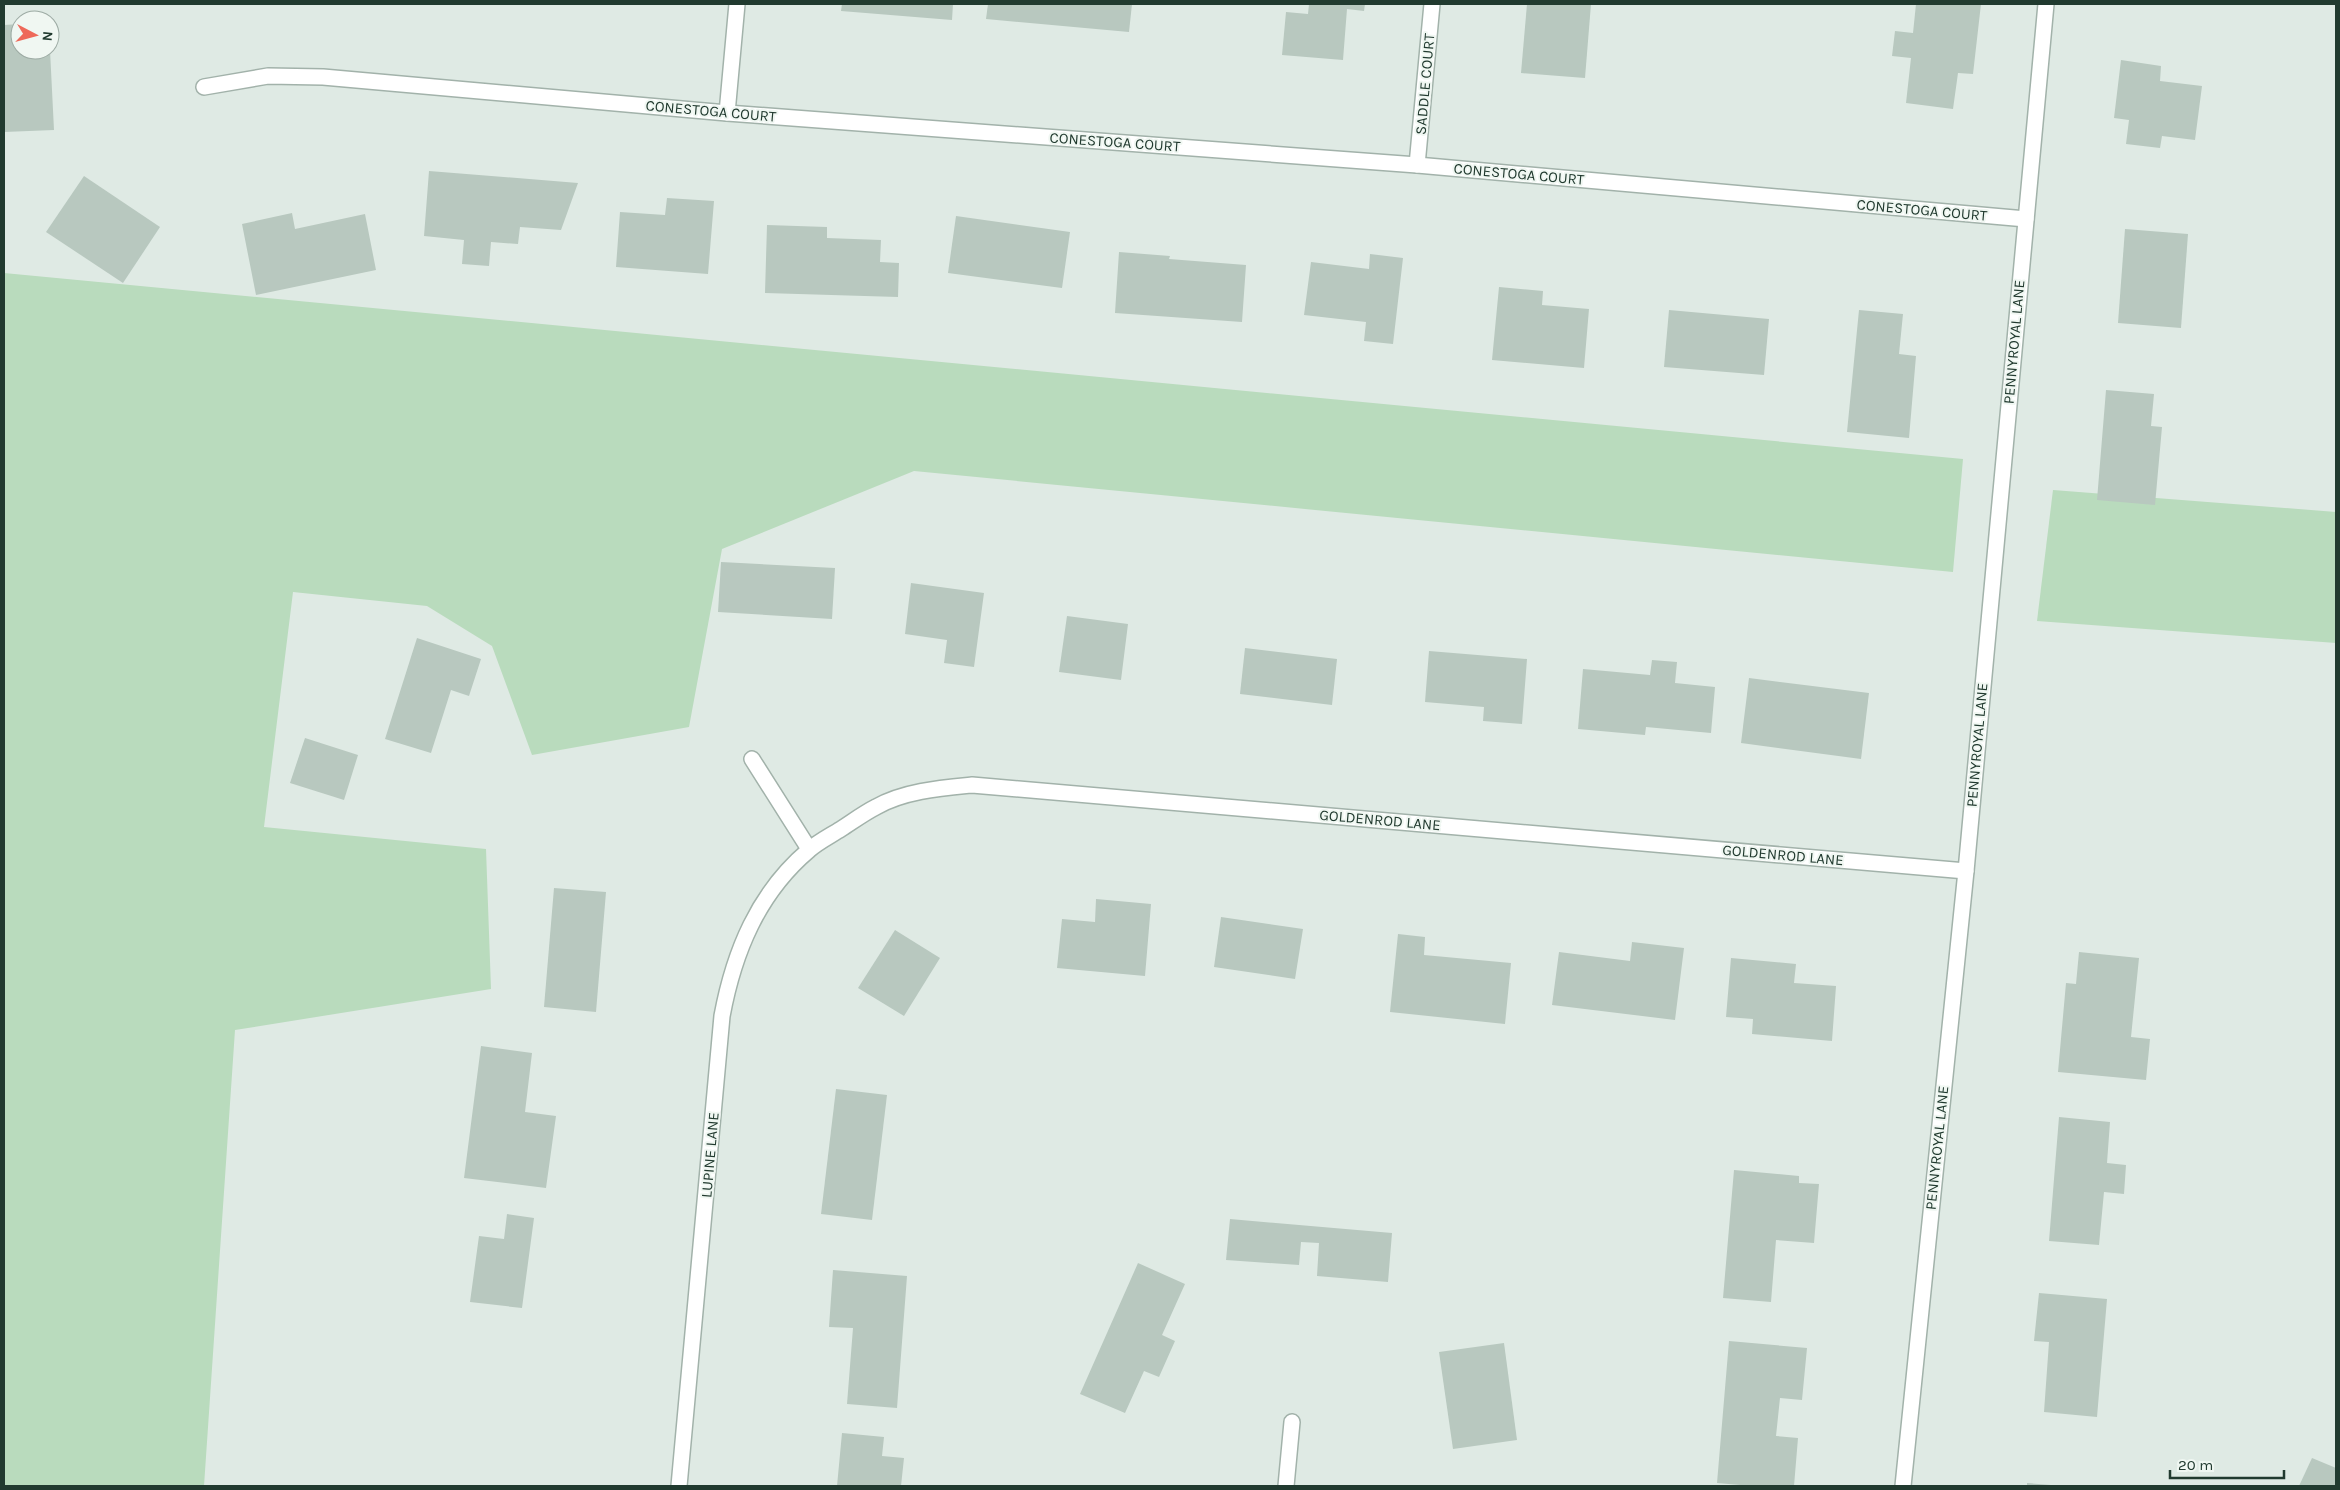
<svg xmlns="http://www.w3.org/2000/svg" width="2340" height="1490" font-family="Karla,sans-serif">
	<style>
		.green { fill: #b9dbbd }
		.building { fill: #b8c8bf }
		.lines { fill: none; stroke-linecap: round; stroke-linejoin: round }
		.minor-casing { stroke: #a2b2aa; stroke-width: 18 }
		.minor { stroke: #fff; stroke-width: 15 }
		.labels { text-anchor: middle; stroke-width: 4; stroke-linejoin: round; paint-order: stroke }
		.street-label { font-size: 15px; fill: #213a2f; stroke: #f0f7f2 }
	</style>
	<rect width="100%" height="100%" fill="#dfeae4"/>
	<!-- green -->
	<g class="green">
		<path d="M4,273L1963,459L1953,572L914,471L722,549L689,727L532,755L492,646L427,606L293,592L264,827L486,849L491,989L235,1030L204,1486H4Z"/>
		<path d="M2053,490L2336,512V643L2037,621Z"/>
	</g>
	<!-- building -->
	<g class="building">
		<path d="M842,4H953L952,20L841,11Z"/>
		<path d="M988,4H1132L1129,32L986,19Z"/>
		<path d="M1309,4H1365L1364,11L1347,9L1343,60L1282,55L1286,12L1308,14Z"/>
		<path d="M1527,4H1591L1585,78L1521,73Z"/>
		<path d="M1916,4H1981L1973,74L1958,73L1953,109L1906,103L1911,58L1892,56L1895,31L1913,33Z"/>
		<path d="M20,24V50H50L54,130L4,132V25Z"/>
		<path d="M2121,60L2161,66L2160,81L2202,86L2195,140L2162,136L2160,148L2126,144L2129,120L2114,118Z"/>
		<path d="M429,171L578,183L561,230L520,227L518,244L491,242L489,266L462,264L464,240L424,236Z"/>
		<path d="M84,176L160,227L123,283L46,232Z"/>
		<path d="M667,198L714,201L708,274L616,267L620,212L665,215Z"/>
		<path d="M292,213L295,229L365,214L376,270L256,295L242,224Z"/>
		<path d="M956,216L1070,232L1062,288L948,273Z"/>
		<path d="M767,225L827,227V238L881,240L880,262L899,263L898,297L765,293Z"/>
		<path d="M2125,229L2188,234L2181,328L2118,323Z"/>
		<path d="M1119,252L1170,256L1169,259L1246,265L1242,322L1115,313Z"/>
		<path d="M1370,254L1403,258L1393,344L1364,341L1366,322L1304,315L1311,262L1369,269Z"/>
		<path d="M1499,287L1543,291L1542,305L1589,309L1584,368L1492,360Z"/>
		<path d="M1669,310L1769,319L1764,375L1664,367Z"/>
		<path d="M1859,310L1903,314L1899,354L1916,356L1909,438L1847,432Z"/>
		<path d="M2106,390L2154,394L2151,426L2162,427L2155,505L2097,500Z"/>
		<path d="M721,562L835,568L832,619L718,612Z"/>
		<path d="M911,583L984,593L974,667L944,663L947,640L905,634Z"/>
		<path d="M1067,616L1128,624L1121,680L1059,672Z"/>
		<path d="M417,638L481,659L469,696L451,690L431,753L385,739Z"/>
		<path d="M1245,648L1337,659L1332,705L1240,694Z"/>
		<path d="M1429,651L1527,659L1522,724L1483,721L1484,707L1425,702Z"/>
		<path d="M1652,660L1677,662L1675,683L1715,687L1711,733L1646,727L1645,735L1578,729L1583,669L1650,675Z"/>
		<path d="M1749,678L1869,693L1861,759L1741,743Z"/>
		<path d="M305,738L358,755L344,800L290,783Z"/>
		<path d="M554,888L606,892L596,1012L544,1007Z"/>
		<path d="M1096,899L1151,904L1145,976L1057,968L1062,919L1095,922Z"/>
		<path d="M1221,917L1303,929L1295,979L1214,967Z"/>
		<path d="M895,930L940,958L904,1016L858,988Z"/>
		<path d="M1398,934L1425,937L1424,955L1511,963L1505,1024L1390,1012Z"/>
		<path d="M1632,942L1684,948L1675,1020L1552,1005L1559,952L1630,961Z"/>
		<path d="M2079,952L2139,958L2131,1037L2150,1039L2146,1080L2058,1072L2066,983L2076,984Z"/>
		<path d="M1731,958L1796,964L1794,983L1836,986L1832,1041L1752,1034L1753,1019L1726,1017Z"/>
		<path d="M481,1046L532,1053L525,1112L556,1116L546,1188L464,1178Z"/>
		<path d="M836,1089L887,1095L872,1220L821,1214Z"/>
		<path d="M2059,1117L2110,1122L2107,1163L2126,1165L2124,1194L2104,1192L2099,1245L2049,1241Z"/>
		<path d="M1734,1170L1799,1176V1183L1819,1184L1814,1243L1776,1240L1771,1302L1723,1298Z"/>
		<path d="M507,1214L534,1218L522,1308L470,1302L479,1236L504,1239Z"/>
		<path d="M1230,1219L1392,1233L1388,1282L1317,1276L1319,1243L1301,1242L1299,1265L1226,1260Z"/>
		<path d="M1138,1263L1185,1284L1162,1335L1175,1341L1159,1377L1144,1371L1125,1413L1080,1394Z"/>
		<path d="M833,1270L907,1276L897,1408L847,1404L853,1328L829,1327Z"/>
		<path d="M2039,1293L2107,1299L2097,1417L2044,1412L2049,1342L2034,1341Z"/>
		<path d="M1729,1341L1807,1348L1802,1400L1780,1398L1776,1436L1798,1438L1794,1486H1752L1717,1483Z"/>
		<path d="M1504,1343L1517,1440L1453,1449L1439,1352Z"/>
		<path d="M842,1433L884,1437L882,1456L904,1458L901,1486H837Z"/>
		<path d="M2312,1458L2336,1468V1486H2299Z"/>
		<path d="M2027,1483L2051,1485V1486H2027Z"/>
	</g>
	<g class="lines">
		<defs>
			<g id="minor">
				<path d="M204,87L268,76L323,77L727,113L1417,165L2026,219"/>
				<path d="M727,113L737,4"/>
				<path d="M1417,165L1432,4"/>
				<path d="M752,759L809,849"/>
				<path d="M679,1486L722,1016C734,952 758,893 809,850C818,842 830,836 841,829C852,822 864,813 876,807C904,791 941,788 972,785L1966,871"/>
				<path d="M1286,1486L1292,1422"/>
				<path d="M1903,1486L1966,871L2046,4"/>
			</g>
		</defs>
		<!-- minor casing -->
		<use href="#minor" class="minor-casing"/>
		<!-- minor -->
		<use href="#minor" class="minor"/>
	</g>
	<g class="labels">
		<!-- street labels -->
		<g class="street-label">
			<text transform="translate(1425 84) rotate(-85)" y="5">SADDLE COURT</text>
			<text transform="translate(711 111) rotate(5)" y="5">CONESTOGA COURT</text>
			<text transform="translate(1115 142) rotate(4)" y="5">CONESTOGA COURT</text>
			<text transform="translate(1519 174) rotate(5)" y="5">CONESTOGA COURT</text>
			<text transform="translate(1922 210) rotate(5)" y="5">CONESTOGA COURT</text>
			<text transform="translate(2014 342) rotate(-85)" y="5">PENNYROYAL LANE</text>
			<text transform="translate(1977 745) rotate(-85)" y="5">PENNYROYAL LANE</text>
			<text transform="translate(1380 820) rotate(5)" y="5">GOLDENROD LANE</text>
			<text transform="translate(1783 855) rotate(5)" y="5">GOLDENROD LANE</text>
			<text transform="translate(1937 1148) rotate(-84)" y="5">PENNYROYAL LANE</text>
			<text transform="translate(710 1155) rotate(-85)" y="5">LUPINE LANE</text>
		</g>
	</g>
	<!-- border -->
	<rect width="2340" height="1490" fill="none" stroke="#213a2f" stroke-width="10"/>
	<!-- north arrow -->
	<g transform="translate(35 35) rotate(96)"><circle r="24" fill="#f0f7f2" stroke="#9daba4"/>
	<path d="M0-4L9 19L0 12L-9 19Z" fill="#ee695a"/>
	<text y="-8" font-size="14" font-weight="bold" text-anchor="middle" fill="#213a2f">N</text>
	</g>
	<!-- scale -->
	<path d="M2170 1470v8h114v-8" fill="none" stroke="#213a2f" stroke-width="2.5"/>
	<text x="2178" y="1470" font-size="15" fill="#213a2f" stroke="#f0f7f2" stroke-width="4" paint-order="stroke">20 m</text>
</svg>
